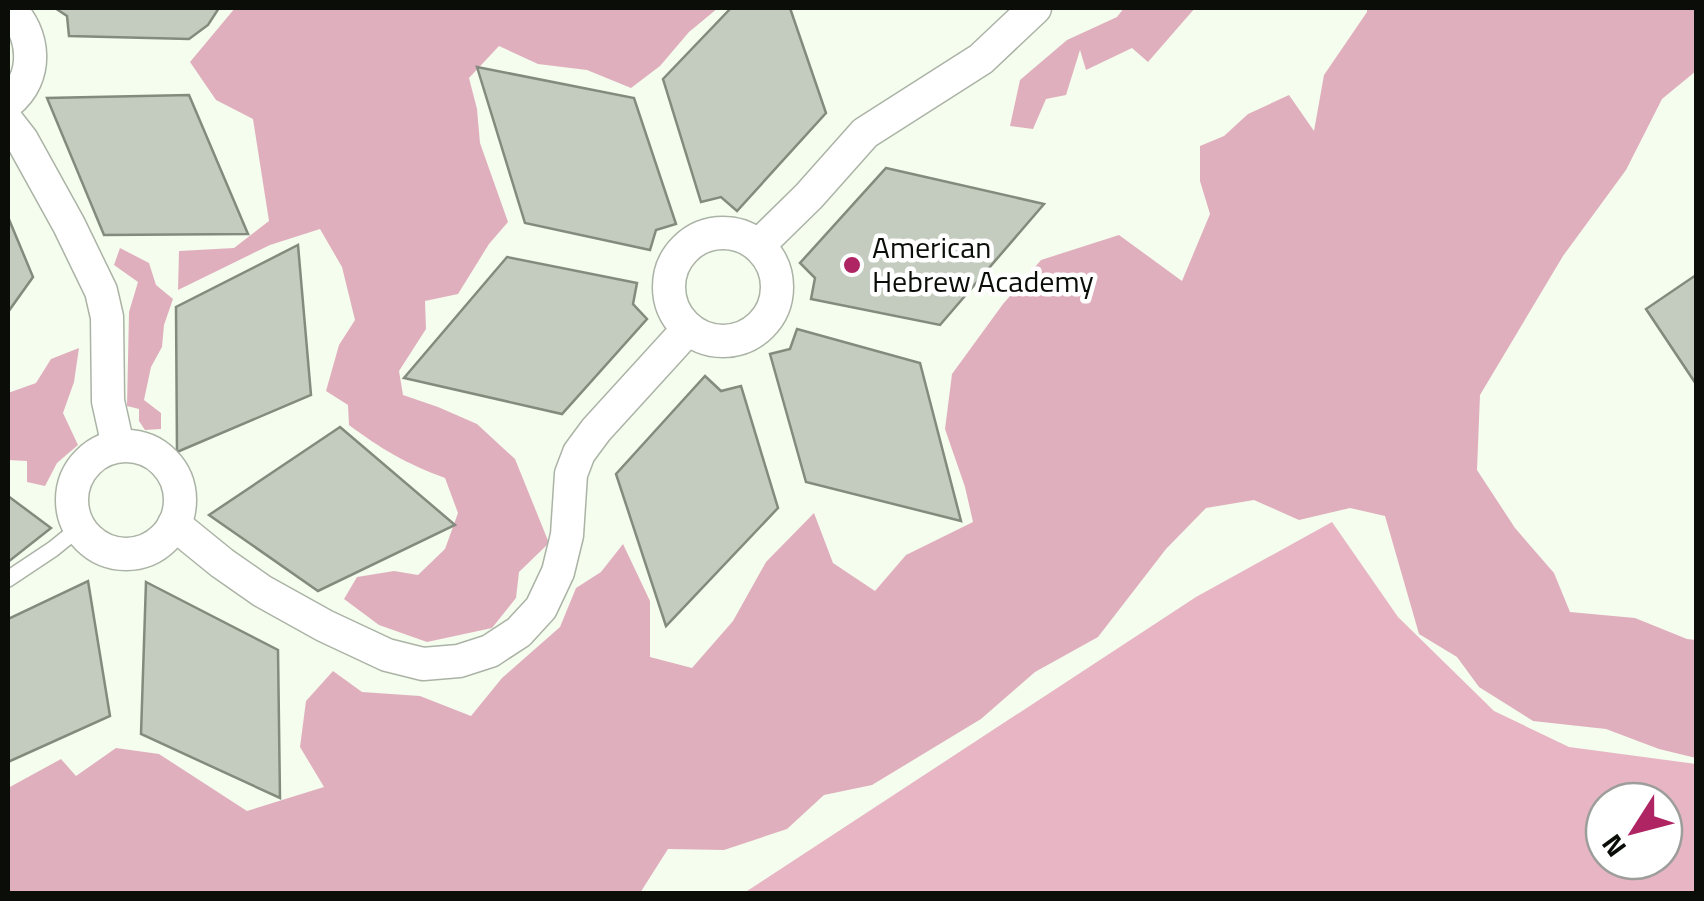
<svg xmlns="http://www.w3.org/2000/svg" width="1704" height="901" font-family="'Titillium Web',sans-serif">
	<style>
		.forest { fill: #e0afbe }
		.water { fill: #e7b5c4; fill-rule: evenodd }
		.building { fill: #c4ccbf; stroke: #838b7e; stroke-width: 2.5 }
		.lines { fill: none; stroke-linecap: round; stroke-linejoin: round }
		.lane-casing { stroke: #abb3a6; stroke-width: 18 }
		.street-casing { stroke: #abb3a6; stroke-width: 35 }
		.lane { stroke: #fff; stroke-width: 15 }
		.street { stroke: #fff; stroke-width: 32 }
		.poi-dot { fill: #af2463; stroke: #fff; stroke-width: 4 }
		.labels { text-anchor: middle; stroke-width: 9; stroke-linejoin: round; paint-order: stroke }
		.poi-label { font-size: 30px; fill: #0a0d08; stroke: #fff; text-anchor: start }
	</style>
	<rect width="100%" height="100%" fill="#f4fdee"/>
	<!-- forest -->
	<g class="forest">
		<path d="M235,8H718L689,32L660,66L631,88L587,70L538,64L499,46L469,78L477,109L480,143L508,222L489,244L458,294L425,301L426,329L399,371L403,395L438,407L477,424L515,459L549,543L519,572L516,598L492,628L427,642L379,625L344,599L357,577L394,571L418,575L445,549L458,513L445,478C407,464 381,449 349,425L348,405L326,391L339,345L355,320L342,267L320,229L270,245L178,290L179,251L234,248L269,221L253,119L216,100L190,62Z"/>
		<path d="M1124,8H1195L1148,62L1132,48L1086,70L1080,50L1066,95L1046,99L1033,129L1010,126L1020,80L1067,40L1117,17Z"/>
		<path d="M1367,8H1696V71L1662,99L1626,170L1563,256L1480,395L1477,470L1515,528L1554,573L1570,612L1635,618L1687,639L1696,640V758L1659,749L1606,729L1533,721L1479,687L1457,657L1419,634L1385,516L1350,508L1299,520L1254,500L1206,508L1166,549L1098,637L1035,672L981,719L872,785L824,795L787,829L724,850L668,849L640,893H8V788L61,759L76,776L116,748L159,754L247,811L324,787L300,747L306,701L333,671L362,692L420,696L471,716L502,678L560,627L576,588L601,572L623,544L650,601V657L692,668L733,621L766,562L814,513L833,563L875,591L906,555L973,522L965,487L945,429L952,374L1003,304L1041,260L1119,235L1182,281L1210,214L1200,181V146L1224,136L1248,114L1289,95L1314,131L1324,75L1367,12Z"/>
		<path d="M120,248L149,263L156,285L173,299L164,325L162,347L151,367L144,400L161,413V429L145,430L139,421V409L127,406L129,312L138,282L114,265Z"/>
		<path d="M79,348L74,382L63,413L78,445L57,463L45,486L27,482V461L8,460V393L36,383L51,359Z"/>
	</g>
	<!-- water -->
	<path class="water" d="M1332,522L1398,617L1494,711L1569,747L1696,764V893H744L1196,597ZM1604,801H1664V861H1604Z"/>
	<!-- building -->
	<g class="building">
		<path d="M55,8H219L208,25L189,39L69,36L67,16Z"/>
		<path d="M731,8H790L826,113L737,211L721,197L701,202L663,79Z"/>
		<path d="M477,67L634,98L676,224L656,230L650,250L525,223Z"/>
		<path d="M189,95L248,234L104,235L47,98Z"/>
		<path d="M886,168L1044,204L940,325L811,299L815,278L800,263Z"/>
		<path d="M8,217L33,277L8,312Z"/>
		<path d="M298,245L311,395L177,452L176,307Z"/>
		<path d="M507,257L637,283L633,304L647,319L562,414L404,378Z"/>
		<path d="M1696,275V384L1646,309Z"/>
		<path d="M797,329L920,363L961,521L806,482L770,354L790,349Z"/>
		<path d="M705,376L721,391L741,386L778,508L666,626L616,474Z"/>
		<path d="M340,427L455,525L318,591L209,515Z"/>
		<path d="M8,496L51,528L8,562Z"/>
		<path d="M88,581L110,716L8,762V619Z"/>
		<path d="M146,582L278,650L280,798L141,734Z"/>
	</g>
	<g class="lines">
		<defs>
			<path id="lane" d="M8,579L53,549L79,528"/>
			<g id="street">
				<path d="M8,8C36,33 39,78 8,102"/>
				<path d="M8,122L22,140L69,225L101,291L107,317L108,401L118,446"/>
				<circle cx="723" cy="287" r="54"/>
				<path d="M759,245L809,196L865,133L981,59L1035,8"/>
				<circle cx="126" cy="500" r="54"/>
				<path d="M174,524L222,563L262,591L325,626L387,655L423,664L459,661L490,651L519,632L541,608L558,572L567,535L571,474L579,453L596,430L688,329"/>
			</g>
		</defs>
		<!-- lane casing -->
		<use href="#lane" class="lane-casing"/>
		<!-- street casing -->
		<use href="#street" class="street-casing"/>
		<!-- lane -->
		<use href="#lane" class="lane"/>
		<!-- street -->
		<use href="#street" class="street"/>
	</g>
	<!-- markers -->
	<circle class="poi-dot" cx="852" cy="265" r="10"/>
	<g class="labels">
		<!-- poi labels -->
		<g class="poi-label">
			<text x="872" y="258">American<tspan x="872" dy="34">Hebrew Academy</tspan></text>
		</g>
	</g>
	<!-- border -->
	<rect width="1704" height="901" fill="none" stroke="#0a0d08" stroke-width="20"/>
	<!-- north arrow -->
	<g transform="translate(1634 831) rotate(234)"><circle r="48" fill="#ffffff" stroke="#9d9e9c" stroke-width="2.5"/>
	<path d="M0-8L18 38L0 25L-18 38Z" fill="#af2463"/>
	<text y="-15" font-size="28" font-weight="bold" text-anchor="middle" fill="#0a0d08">N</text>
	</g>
</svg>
